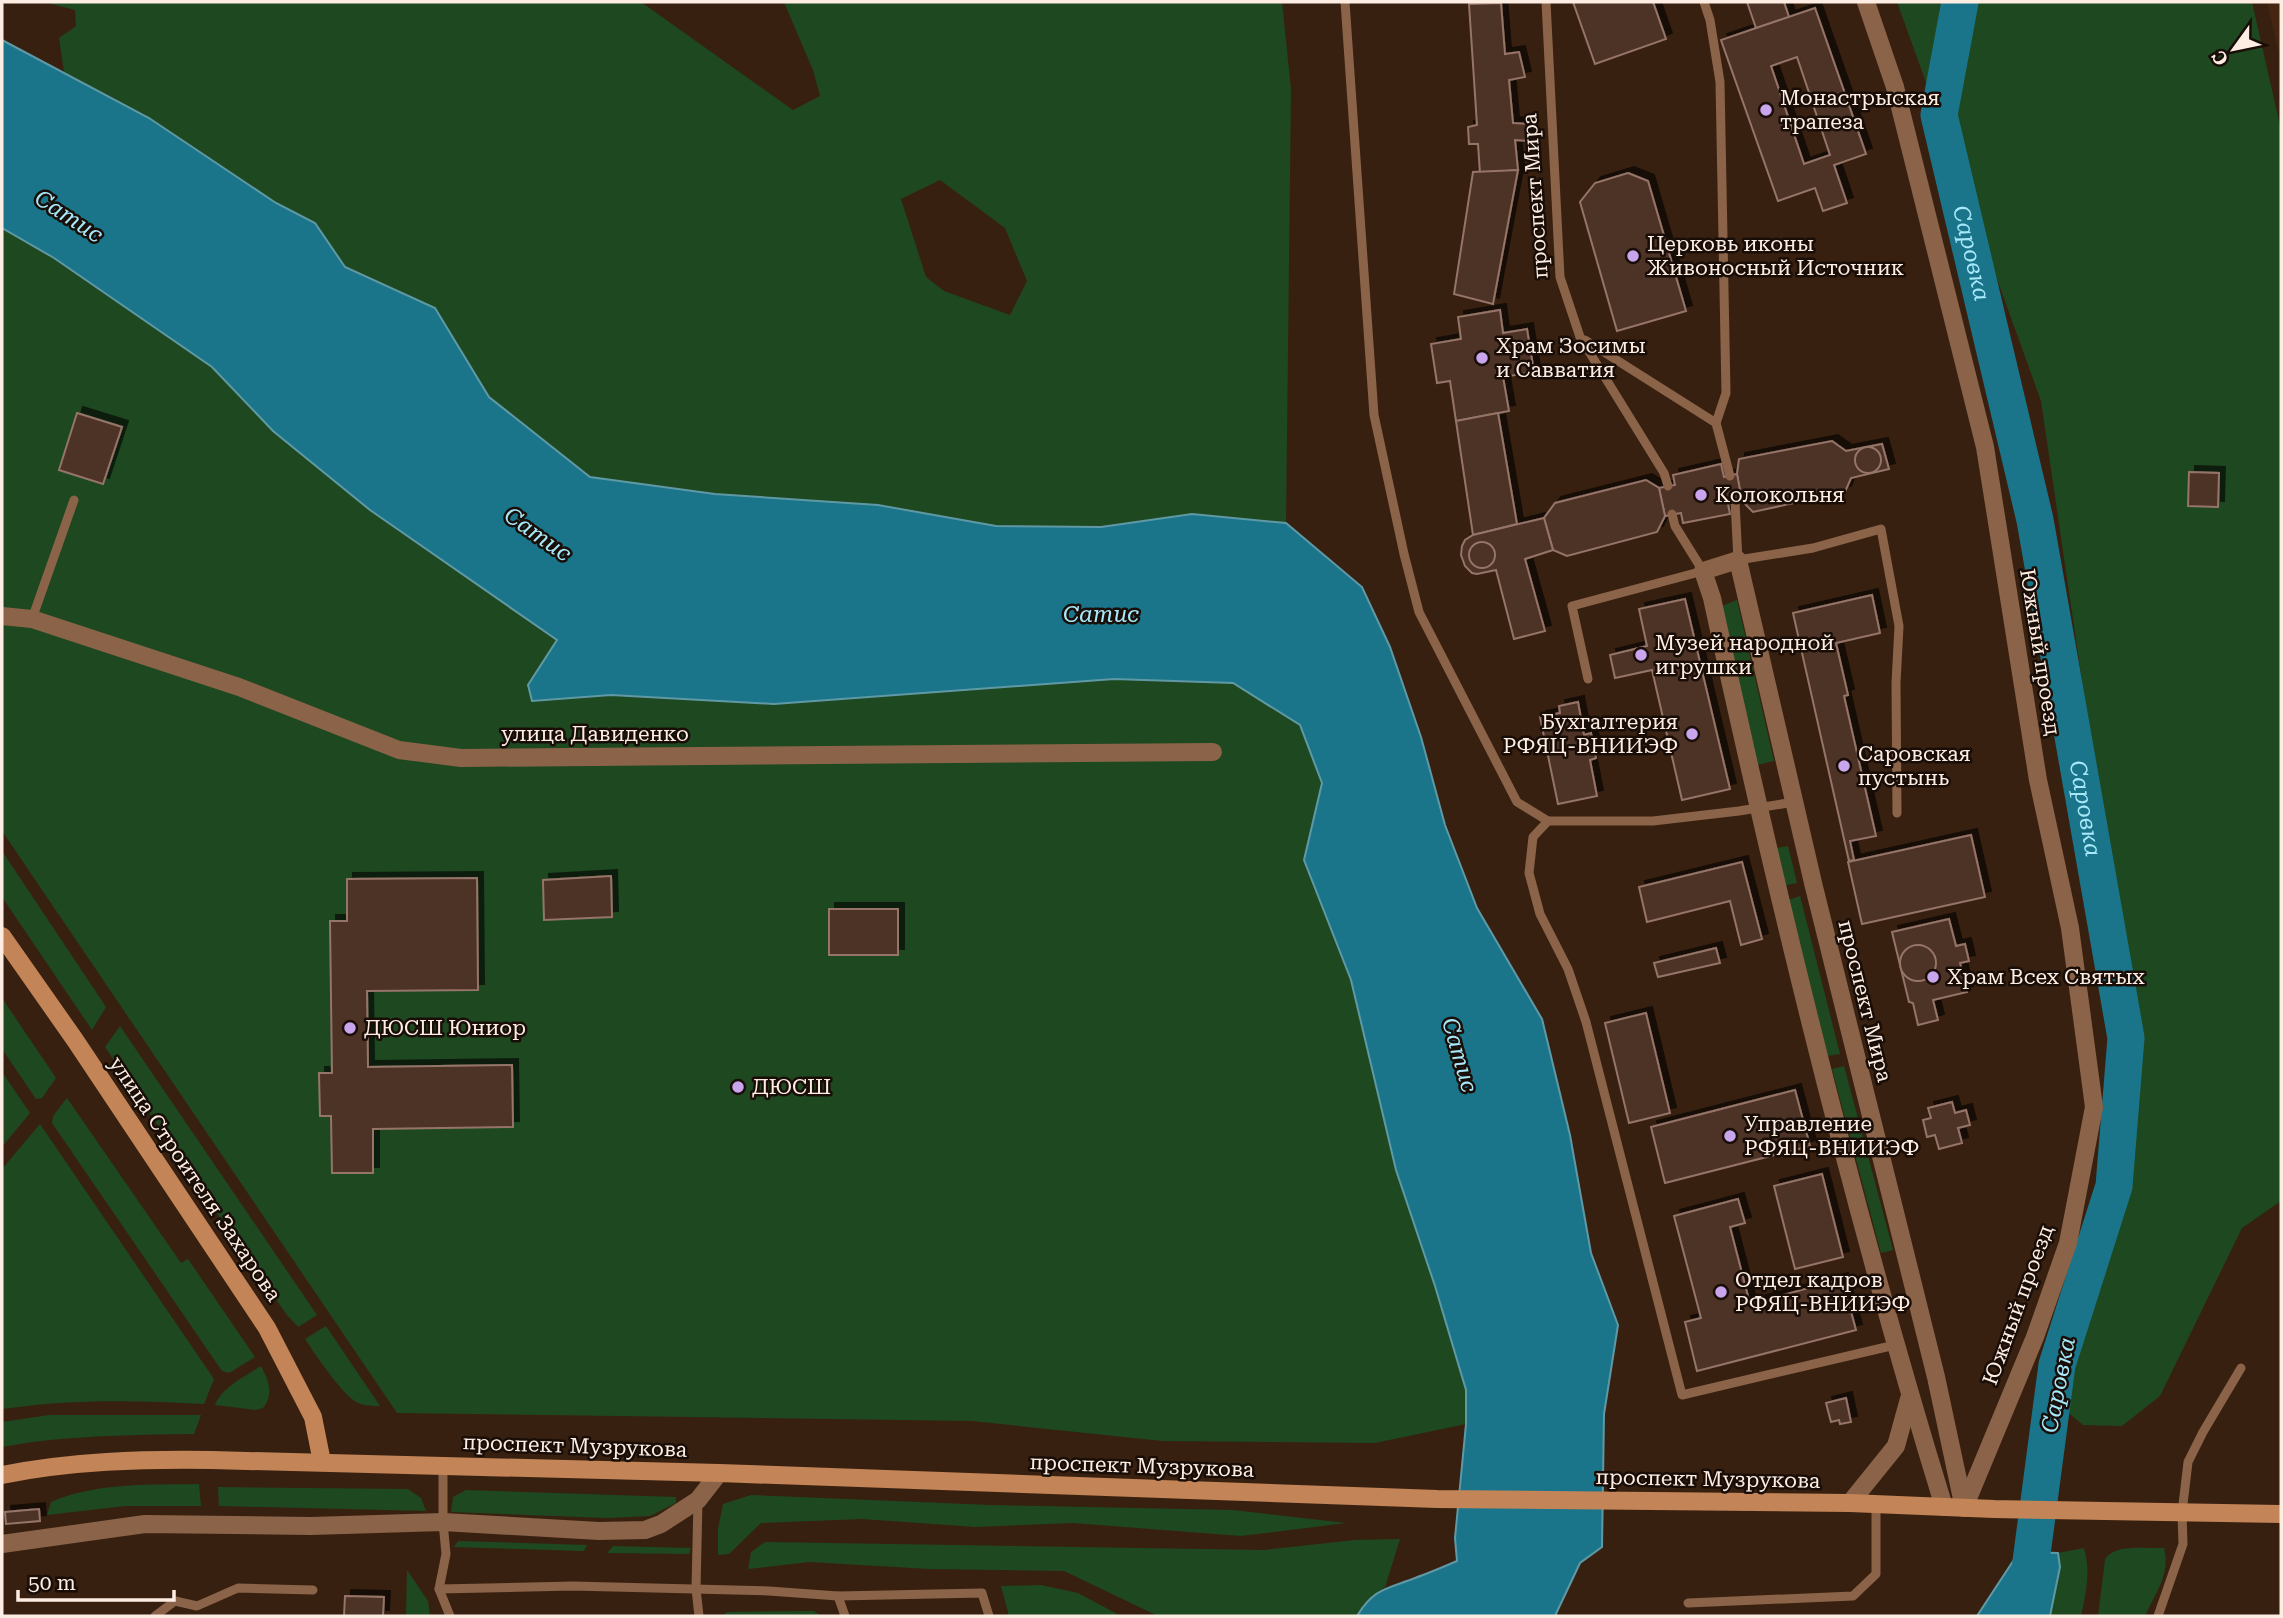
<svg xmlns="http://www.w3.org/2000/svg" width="2283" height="1618" font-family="'Roboto Serif',serif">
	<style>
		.built { fill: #442511 }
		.green { fill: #1e4820; fill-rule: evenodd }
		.water { fill: #1b758a; stroke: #5f99a5; stroke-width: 2 }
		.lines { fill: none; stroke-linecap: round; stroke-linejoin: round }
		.river { stroke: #1b758a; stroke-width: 37 }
		.building { fill: #4d3026; stroke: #957468; stroke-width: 2; fill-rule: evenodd; filter: url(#shadow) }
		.lane { stroke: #8b6348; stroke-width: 9 }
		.street { stroke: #8b6348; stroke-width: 18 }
		.secondary { stroke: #c38457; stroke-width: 18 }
		.poi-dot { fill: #c9a5ee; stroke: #180d07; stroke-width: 2.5 }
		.labels { text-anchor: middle; stroke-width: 5; stroke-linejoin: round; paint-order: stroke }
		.poi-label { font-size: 21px; fill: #feede3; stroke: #180d07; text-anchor: start }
		.street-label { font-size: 21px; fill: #feede3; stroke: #180d07 }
		.water-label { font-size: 23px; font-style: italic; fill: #a8e8fb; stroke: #180d07 }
	</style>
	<defs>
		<filter id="shadow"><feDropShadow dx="6" dy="-6" stdDeviation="0" flood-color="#0009"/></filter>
	</defs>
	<rect width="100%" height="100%" fill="#382010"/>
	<!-- built -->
	<path class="built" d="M2267,2H2281V61Z"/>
	<!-- green -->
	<g class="green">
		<path d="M44,2H641L793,110L820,96L813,70L784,2H1282L1291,89L1286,523L1192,514L1101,527L996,526L878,505L715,494L590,477L489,397L435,308L344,267L315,223L276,203L149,118L64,72L59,38L76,26L75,10ZM940,180L1005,228L1027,281L1010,315L944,291L926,277L901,199Z"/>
		<path d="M1897,2H2252L2281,130V1201L2242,1228L2160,1396L2122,1426L2083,1425L2052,1399L2141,1083L2041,401Z"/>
		<path d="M2,228L54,258L212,367L273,431L370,510L557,640L528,685L532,701L611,695L774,704L1114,679L1233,683L1300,725L1322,783L1304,860L1351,980L1396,1170L1435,1286L1466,1390V1424L1375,1443L1162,1441L972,1421L397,1413L2,831Z"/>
		<path d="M1737,600L1774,761L1757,765L1722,606Z"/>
		<path d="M1788,846L1797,883L1786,885L1777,848Z"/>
		<path d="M2,851L106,1007L92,1030L2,897Z"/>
		<path d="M1800,896L1840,1054L1827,1056L1788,900Z"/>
		<path d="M2,998L56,1078L42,1098L36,1099L2,1049Z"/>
		<path d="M120,1026L317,1315L298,1327L287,1315L253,1267L105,1047Z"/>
		<path d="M1844,1066L1893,1250L1881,1253L1832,1069Z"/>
		<path d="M2,1072L30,1113L2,1147Z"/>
		<path d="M67,1098L181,1263L188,1259L255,1357L229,1373L222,1371L52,1123L53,1116Z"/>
		<path d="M40,1124L214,1379L204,1404C136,1400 69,1399 2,1409V1169Z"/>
		<path d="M326,1326L380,1406C373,1406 365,1406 358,1403C342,1395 316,1355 305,1339Z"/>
		<path d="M261,1366C269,1381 274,1394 263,1408L256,1410L215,1405C223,1386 245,1377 261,1366Z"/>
		<path d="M49,1415H201L194,1434C130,1435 65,1435 2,1447V1422Z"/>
		<path d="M199,1484L201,1506H125L47,1515L51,1502C97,1482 150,1485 199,1484Z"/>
		<path d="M218,1487L408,1489L421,1498L426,1511L219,1506Z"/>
		<path d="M466,1490L676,1497V1503L650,1516L607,1518L451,1512L453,1497Z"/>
		<path d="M751,1495L990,1505L1233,1510L1346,1523L1241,1536L1073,1523L976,1527L862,1519L761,1523L729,1554L718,1555V1529L723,1504Z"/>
		<path d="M1400,1539L1385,1587L1365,1603L1357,1616H1158L1064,1571L929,1569L809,1562L748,1569L751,1552L765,1542L1264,1550L1355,1540Z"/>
		<path d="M458,1541L587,1545L584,1551L454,1547Z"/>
		<path d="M613,1546L691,1548L689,1554L607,1553Z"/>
		<path d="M2084,1548C2091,1571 2086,1594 2081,1616H2050L2060,1567L2058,1553Z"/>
		<path d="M2164,1548C2171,1573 2155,1594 2145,1616H2098L2105,1560C2113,1543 2147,1549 2164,1548Z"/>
		<path d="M407,1570L428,1601L430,1616H406Z"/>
		<path d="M1041,1585L1078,1593L1121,1616H1009L1001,1586Z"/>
		<path d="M814,1611L821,1616H722L727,1612Z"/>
	</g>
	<!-- water -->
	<g class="water">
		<path d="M2,40L149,118L276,203L315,223L345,267L435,308L489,397L590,477L715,494L878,505L996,526L1101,527L1192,514L1286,523L1362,587L1390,647L1421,737L1445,825L1477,908L1542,1019L1570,1135L1591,1253L1618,1325L1604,1414L1602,1547L1580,1563L1555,1616H1357C1374,1588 1387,1589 1415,1578C1429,1573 1443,1567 1457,1561L1455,1538L1466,1424V1390L1435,1286L1396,1170L1351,980L1304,860L1322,783L1300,725L1233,683L1114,679L774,704L611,695L532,701L528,685L557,640L370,510L273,431L212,367L54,258L2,228Z"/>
		<path d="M2019,1552L2058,1553L2060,1567L2050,1616H1977Z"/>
	</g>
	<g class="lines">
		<!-- river -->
		<path class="river" id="s1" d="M1960,2L1939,115L2035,520L2126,1038L2114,1186L2057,1365L2028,1584L2013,1616"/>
	</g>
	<!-- building -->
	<g class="building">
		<path d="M1469,2H1501V3L1469,4Z"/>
		<path d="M1573,2H1653L1666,39L1595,64Z"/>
		<path d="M1747,2H1784L1789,17L1756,28Z"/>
		<path d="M1501,3L1505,54L1519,52L1525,77L1509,80L1513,123L1529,124V141L1515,140L1518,170L1480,173L1478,144H1469L1468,127L1477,125L1469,4Z"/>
		<path d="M1815,8L1866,154L1834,165L1847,203L1823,211L1815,188L1778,201L1721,40ZM1797,57L1830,155L1804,164L1771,66Z"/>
		<path d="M1518,170L1493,304L1454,294L1473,172Z"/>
		<path d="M1628,173L1648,181L1686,311L1617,331L1580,202L1595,183Z"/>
		<path d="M1500,310L1503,333L1527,329L1534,372L1503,377L1509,411L1456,421L1450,381L1437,383L1431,344L1461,339L1458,317Z"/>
		<path d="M77,413L122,427L103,484L59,470Z"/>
		<path d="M1498,413L1517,524L1473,535L1456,421Z"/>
		<path d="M1832,441L1846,451L1882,444L1889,469L1851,478L1845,492L1753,512L1742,501L1737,474L1739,459Z"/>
		<circle cx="1868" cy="460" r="13"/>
		<path d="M1721,464L1724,477L1737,474L1742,501L1728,504L1730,514L1683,523L1681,513L1665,516L1659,488L1675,485L1673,475Z"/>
		<path d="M2189,472L2219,473L2218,507L2188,506Z"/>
		<path d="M1646,480L1659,488L1665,516L1657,532L1567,556L1553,550L1544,518L1555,503Z"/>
		<path d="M1544,518L1553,550L1525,559L1545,631L1514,639L1496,570L1477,574L1472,573L1465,566L1461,555L1462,546L1465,540L1473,535Z"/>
		<circle cx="1482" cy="555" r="13"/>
		<path d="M1872,595L1880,633L1836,643L1848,695L1844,696L1876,836L1850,841L1854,860L1849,861L1793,613Z"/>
		<path d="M1685,599L1730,789L1682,800L1652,670L1615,678L1610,655L1647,646L1639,609Z"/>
		<path d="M1578,702L1584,735L1591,733L1596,758L1590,760L1597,796L1558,804L1540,717L1560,713L1559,706Z"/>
		<path d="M1971,835L1985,897L1862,924L1848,862Z"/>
		<path d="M1742,862L1762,939L1741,945L1730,901L1647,922L1639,887Z"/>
		<path d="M611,876L612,917L544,920L543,880Z"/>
		<path d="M477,878L478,990L367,991L368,1067L512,1065L513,1127L373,1129V1173H332L331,1116H320L319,1073H332L330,921H347V879Z"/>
		<rect x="829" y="909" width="69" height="46"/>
		<path d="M1949,919L1956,946L1965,944L1969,961L1960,963L1967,992L1933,1000L1938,1020L1918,1025L1913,1003L1909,1002L1892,932Z"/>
		<circle cx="1918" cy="963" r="18"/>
		<path d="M1716,948L1720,963L1658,977L1654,963Z"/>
		<path d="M1646,1013L1670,1113L1629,1123L1605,1023Z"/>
		<path d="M1795,1090L1810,1146L1665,1183L1651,1127Z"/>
		<path d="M1952,1102L1955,1113L1966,1110L1970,1125L1958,1128L1962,1143L1939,1149L1935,1135L1927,1137L1923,1120L1931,1118L1928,1108Z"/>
		<path d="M1822,1174L1843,1257L1795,1269L1774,1186Z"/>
		<path d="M1738,1199L1745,1223L1730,1227L1750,1304L1842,1279L1856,1330L1697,1371L1685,1322L1701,1318L1674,1216Z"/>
		<path d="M1846,1398L1851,1422L1840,1424L1839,1420L1831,1422L1826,1403Z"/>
		<path d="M39,1509L40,1521L6,1524L5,1512Z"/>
		<path d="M345,1596L384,1597L383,1616H344Z"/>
	</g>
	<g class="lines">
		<!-- lane -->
		<g class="lane">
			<path d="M1345,2L1374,415L1404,554L1419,612L1517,802L1548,821H1653L1739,811L1794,802"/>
			<path d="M1546,2L1560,277L1580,337L1664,473L1668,486"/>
			<path d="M1704,2L1710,20L1720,82L1726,393L1716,423L1730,476"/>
			<path d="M1585,340L1716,423"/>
			<path d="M1735,502L1738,560L1813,548L1881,529L1899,626L1896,683L1897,813"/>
			<path d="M32,619L74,500"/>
			<path d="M1588,679L1572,606L1703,571L1675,526L1672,514"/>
			<path d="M1548,821L1533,837L1529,873L1540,914L1568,969L1586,1022L1682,1395L1895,1345"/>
			<path d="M443,1466V1522L446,1554L439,1589L450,1616"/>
			<path d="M698,1500L696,1589L699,1616"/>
			<path d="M439,1589L573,1586L769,1591L838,1596L982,1593L989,1616"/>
			<path d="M838,1596L845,1616"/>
			<path d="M1688,1603L1853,1596L1876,1574V1504"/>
			<path d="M155,1616L175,1601L197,1606L238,1588L313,1590"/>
			<path d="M2158,1616L2183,1544L2182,1513L2188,1462L2203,1432L2241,1368"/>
		</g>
		<!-- street -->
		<g class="street">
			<path d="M1866,2L1895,87L1985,447L2038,780L2070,928L2094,1107L2068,1243L2035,1337L1964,1508"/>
			<path d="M2,616L32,619L239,687L399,750L461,758L1213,752"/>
			<path d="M1850,1503L1896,1446L1909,1399"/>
			<path d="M1944,1507C1852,1208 1778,903 1712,598L1703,571L1738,560L1814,887L1936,1377L1964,1508"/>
			<path d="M2,1544L145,1524L311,1526L443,1522L599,1531L645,1530L661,1524L698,1500L719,1473"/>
		</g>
		<!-- secondary -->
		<g class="secondary">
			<path d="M2,936L75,1040L267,1328L313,1417L322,1462"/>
			<path d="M2,1475C71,1461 142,1459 212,1460L719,1473L1437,1499L1850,1503L1994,1509L2281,1514"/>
		</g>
	</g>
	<!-- markers -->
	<g class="poi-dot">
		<circle cx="1766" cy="110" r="7"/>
		<circle cx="1633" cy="256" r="7"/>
		<circle cx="1482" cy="358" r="7"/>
		<circle cx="1701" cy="495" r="7"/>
		<circle cx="1641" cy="655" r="7"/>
		<circle cx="1692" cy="734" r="7"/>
		<circle cx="1844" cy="766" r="7"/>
		<circle cx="1933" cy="977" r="7"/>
		<circle cx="350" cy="1028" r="7"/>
		<circle cx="738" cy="1087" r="7"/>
		<circle cx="1730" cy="1136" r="7"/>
		<circle cx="1721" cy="1292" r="7"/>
	</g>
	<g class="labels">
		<!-- poi labels -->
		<g class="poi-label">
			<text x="1780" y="105">Монастрыская<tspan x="1780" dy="24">трапеза</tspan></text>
			<text x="1647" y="251">Церковь иконы<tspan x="1647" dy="24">Живоносный Источник</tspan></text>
			<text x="1496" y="353">Храм Зосимы<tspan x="1496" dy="24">и Савватия</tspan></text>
			<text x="1715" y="502">Колокольня</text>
			<text x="1655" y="650">Музей народной<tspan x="1655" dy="24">игрушки</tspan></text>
			<text x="1678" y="729" text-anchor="end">Бухгалтерия<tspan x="1678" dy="24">РФЯЦ-ВНИИЭФ</tspan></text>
			<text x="1858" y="761">Саровская<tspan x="1858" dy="24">пустынь</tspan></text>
			<text x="1947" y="984">Храм Всех Святых</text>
			<text x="364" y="1035">ДЮСШ Юниор</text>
			<text x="752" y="1094">ДЮСШ</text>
			<text x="1744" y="1131">Управление<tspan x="1744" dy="24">РФЯЦ-ВНИИЭФ</tspan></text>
			<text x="1735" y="1287">Отдел кадров<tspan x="1735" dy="24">РФЯЦ-ВНИИЭФ</tspan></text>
		</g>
		<!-- street labels -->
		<g class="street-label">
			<text transform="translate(1535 196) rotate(-94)" y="7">проспект Мира</text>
			<text transform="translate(2040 652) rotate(81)" y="7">Южный проезд</text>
			<text x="595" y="741">улица Давиденко</text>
			<text transform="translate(1865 1001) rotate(76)" y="7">проспект Мира</text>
			<text transform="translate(195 1179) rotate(56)" y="7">улица Строителя Захарова</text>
			<text transform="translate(2018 1305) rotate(-70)" y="7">Южный проезд</text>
			<text transform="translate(575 1446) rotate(2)" y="7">проспект Музрукова</text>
			<text transform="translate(1142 1466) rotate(2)" y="7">проспект Музрукова</text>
			<text transform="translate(1708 1479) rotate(1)" y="7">проспект Музрукова</text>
		</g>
		<!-- water labels -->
		<g class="water-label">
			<text transform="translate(69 216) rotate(33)" y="8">Сатис</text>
			<text dy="8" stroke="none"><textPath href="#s1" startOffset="257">Саровка</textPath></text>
			<text transform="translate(538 534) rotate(35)" y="8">Сатис</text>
			<text x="1101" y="622">Сатис</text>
			<text dy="8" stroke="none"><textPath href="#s1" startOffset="824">Саровка</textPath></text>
			<text transform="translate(1460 1055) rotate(74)" y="8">Сатис</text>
			<text transform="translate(2058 1385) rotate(-79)" y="8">Саровка</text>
		</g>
	</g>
	<!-- border -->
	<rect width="2283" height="1618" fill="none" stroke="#feede3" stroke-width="7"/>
	<!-- north arrow -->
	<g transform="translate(2234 49) rotate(237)" stroke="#180d07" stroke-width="5" paint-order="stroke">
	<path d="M0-5L12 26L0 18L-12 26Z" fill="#feede3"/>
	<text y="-10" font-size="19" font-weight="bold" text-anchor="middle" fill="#feede3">С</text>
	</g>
	<!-- scale -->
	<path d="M18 1590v10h156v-10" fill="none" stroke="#feede3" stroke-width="3.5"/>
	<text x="28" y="1590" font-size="21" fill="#feede3" stroke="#180d07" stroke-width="5" paint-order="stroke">50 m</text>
</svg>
